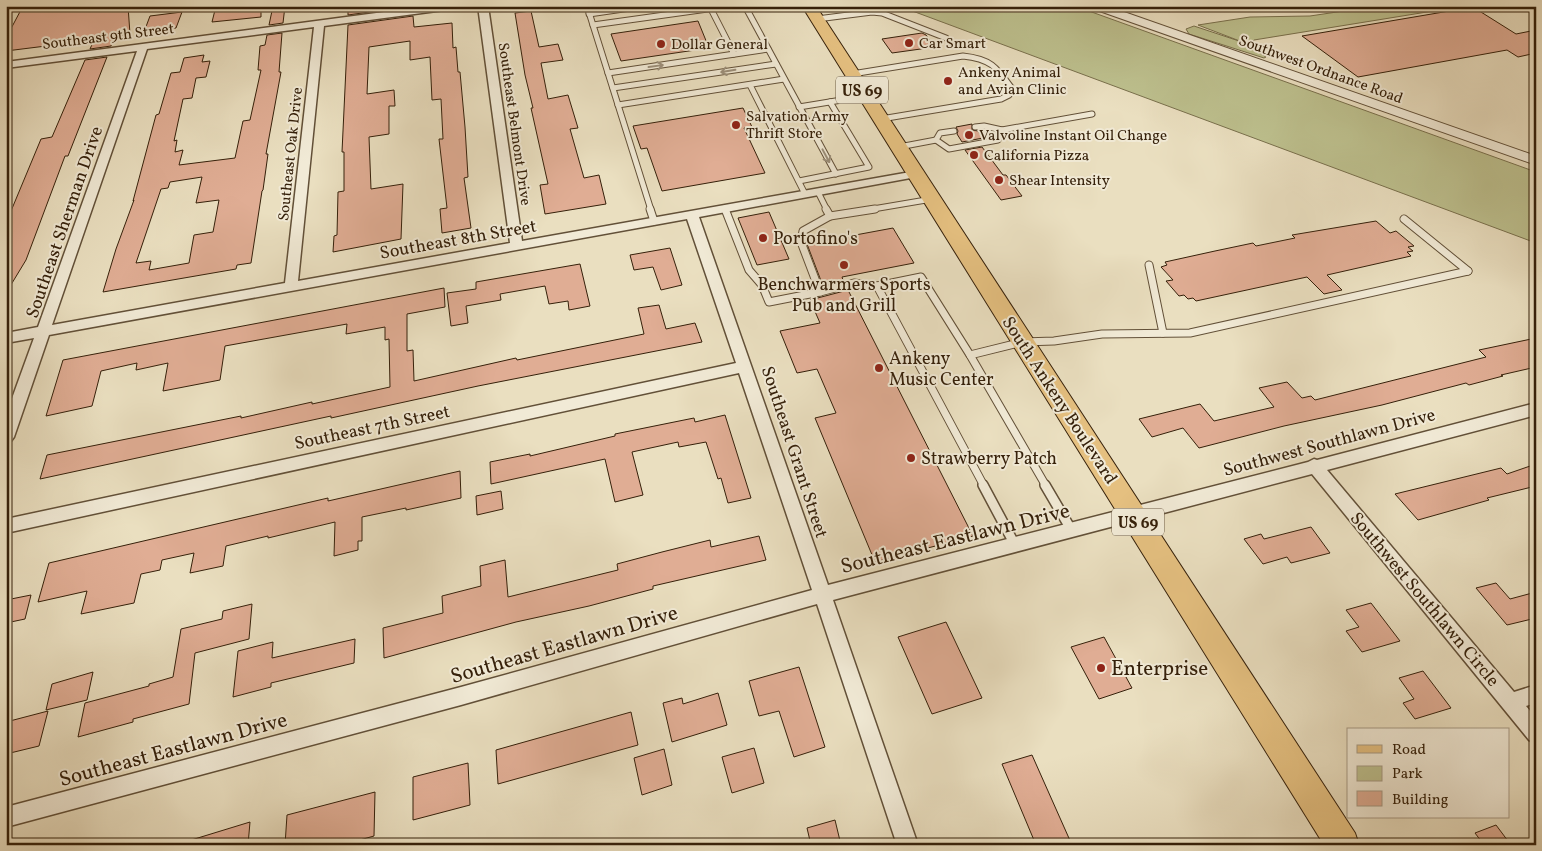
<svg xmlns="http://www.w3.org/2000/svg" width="1542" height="851" font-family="Vollkorn,serif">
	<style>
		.green { fill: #bdc08e; stroke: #79704c }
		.building { fill: #e0ad94; stroke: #35200a; fill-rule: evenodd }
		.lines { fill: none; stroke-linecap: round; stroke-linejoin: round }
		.service-far2-casing { stroke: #625038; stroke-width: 7 }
		.service-far1-casing { stroke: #625038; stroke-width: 9 }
		.service-casing { stroke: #625038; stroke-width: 12 }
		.minor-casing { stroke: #625038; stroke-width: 3 }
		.tertiary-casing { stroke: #625038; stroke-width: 2 }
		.primary-casing { stroke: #35200a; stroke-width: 2 }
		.service-far2 { stroke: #f1ead6; stroke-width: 5 }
		.service-far1 { stroke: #f1ead6; stroke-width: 7 }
		.service { stroke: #f1ead6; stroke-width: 9 }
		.minor { fill: #f1ead6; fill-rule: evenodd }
		.tertiary { fill: #f1ead6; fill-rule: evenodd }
		.primary { fill: #e5c080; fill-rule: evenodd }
		.oneway { stroke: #9c8f7a }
		.poi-dot { fill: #8f2418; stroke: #f1ead6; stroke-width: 2 }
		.labels { text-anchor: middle; stroke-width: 4; stroke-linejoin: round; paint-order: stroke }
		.far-street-label { font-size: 15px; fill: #35200a; stroke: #f1ead6 }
		.far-poi-label { font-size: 15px; fill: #35200a; stroke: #f1ead6; text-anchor: start }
		.shield { fill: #f1ead6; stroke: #6d5d47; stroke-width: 1 }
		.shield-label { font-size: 16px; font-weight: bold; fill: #35200a }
		.street-label { font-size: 18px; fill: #35200a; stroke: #f1ead6 }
		.poi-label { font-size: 18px; fill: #35200a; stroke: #f1ead6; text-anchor: start }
		.near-street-label { font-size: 21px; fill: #35200a; stroke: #f1ead6 }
		.near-poi-label { font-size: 21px; fill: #35200a; stroke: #f1ead6; text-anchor: start }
	</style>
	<rect width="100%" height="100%" fill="#eadfc0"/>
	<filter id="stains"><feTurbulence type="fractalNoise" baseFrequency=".004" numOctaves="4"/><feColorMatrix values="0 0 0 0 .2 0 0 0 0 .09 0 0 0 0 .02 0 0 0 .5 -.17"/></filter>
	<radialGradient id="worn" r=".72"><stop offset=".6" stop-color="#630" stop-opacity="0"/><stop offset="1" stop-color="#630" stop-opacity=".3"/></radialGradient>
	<!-- green -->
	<g class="green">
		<path d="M899,6H1075L1536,172V243Z"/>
		<path d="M1377,6H1464L1254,40L1249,46L1266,57L1264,58L1189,34L1186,29L1194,26L1245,43L1198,25L1250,17L1310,16Z"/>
	</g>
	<!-- building -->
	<g class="building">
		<path d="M23,6H128L130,34L115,36L111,46L90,49L94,40L6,51V38Z"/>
		<path d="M216,6H261V17L212,22Z"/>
		<path d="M273,6H285L283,23L269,25Z"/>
		<path d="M348,6H412L348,15Z"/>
		<path d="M1473,7L1516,34L1536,30V53L1518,57L1507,50L1358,77L1302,36Z"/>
		<path d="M531,11L539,47L558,44L563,60L541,63L548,99L568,95L578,128L570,129L584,178L599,175L606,204L545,214L540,185L548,184L531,108H533L525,75L515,13Z"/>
		<path d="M182,12L176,28L144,32L150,16Z"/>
		<path d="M413,16L414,27L452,23L453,48L456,47L458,72H460L465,127L468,177L464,178L471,228L442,233L440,209L447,208L439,139H443L441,99L432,100L430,57L410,60V41L369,47L367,94L394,90L395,106H389V134L369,137L371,189L403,184L401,239L333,252L334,236L337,235L338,192L344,191V152H342L348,25Z"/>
		<path d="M698,21L709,48L621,61L611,34Z"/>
		<path d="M282,33L279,72H281L266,154H268L263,190L262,191L251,263L237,265L236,269L103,292L116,249L134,200L133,201L156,115L159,114L171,73L180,72L184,58L204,55L202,62L210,61L206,77L196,78L192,98L183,99L174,141L177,140L175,152L183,150L179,165L235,158L243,121L250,120L261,70H258L260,46L265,45L267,35ZM202,177L196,203L219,200L213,232L194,235L189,263L149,270L151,261L136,263L161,189L168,188L170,182Z"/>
		<path d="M922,33L926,35L935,47L892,53L882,39Z"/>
		<path d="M107,57L68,156H65L26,260L6,293V223L41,139L52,137L85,60Z"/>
		<path d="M743,108L752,127L744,128L765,173L662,191L647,148L641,149L633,126Z"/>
		<path d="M972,124V130L978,131L983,138L962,142L957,134L958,131L956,127Z"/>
		<path d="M982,147L1003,175H1006L1022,196L1001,200L965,150Z"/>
		<path d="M769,212L789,259L757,265L738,218Z"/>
		<path d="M1376,221L1390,233L1396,231L1414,246L1408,247L1413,251L1407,252L1411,256L1327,275L1342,290L1324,294L1307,277L1196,301L1193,298L1188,299L1184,295L1179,296L1166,281L1173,280L1161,267L1167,265L1165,262L1215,251L1253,243L1256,246L1295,238L1292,235Z"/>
		<path d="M893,228L914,263L842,277L843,280L823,286L807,244Z"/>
		<path d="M670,248L682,285L661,290L653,267L634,270L630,255Z"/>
		<path d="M580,264L590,306L569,310L568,301L549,304L545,286L500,294L501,300L466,306L468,323L451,326L447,293L476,289V282Z"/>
		<path d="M444,288L445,307L407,314V351L413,350L414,381L516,358L517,360L644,334L638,308L659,305L666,329L695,323L702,342L478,386L331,418V416L40,479L47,455L241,416V418L312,402V404L390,387L389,339L385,340V327L346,334L347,324L225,346L220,380L163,391L168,363L136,370L137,363L101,371L92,406L46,416L63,360Z"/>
		<path d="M848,290L973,536L875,562L815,418L836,413L817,369L797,373L780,331L820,323L810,300Z"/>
		<path d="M1536,338V367L1501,375L1503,376L1469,385L1466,383L1382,405L1284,426L1199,448L1183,428L1152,437L1139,419L1200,404L1214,421L1274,407L1259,388L1287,382L1302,398L1311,396L1315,400L1486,357L1479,350Z"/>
		<path d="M725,415L751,498L728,503L721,478L718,479L706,442L679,447L678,442L632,452L643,495L615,502L605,459L491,484L490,462L530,454V456L615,436V434L694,418L695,422Z"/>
		<path d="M1536,464V486L1487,498L1489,500L1418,520L1395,494L1501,468L1507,474Z"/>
		<path d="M460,471L461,498L406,510V508L362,517V541H358V550L334,556L335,522L268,538V536L226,546L223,566L190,573L194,553L162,560L160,570L141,574L134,603L81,614L87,591L38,602L49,563L328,498V501Z"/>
		<path d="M501,491L503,509L477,515L476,496Z"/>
		<path d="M1311,527L1330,553L1291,563L1287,557L1263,564L1244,539L1261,534L1264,539Z"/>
		<path d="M759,536L766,560L653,586V589L589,606L516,622L384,658L383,628L443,613L442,596L481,586L480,566L505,560L508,597L618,570L617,564L662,552L710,540L711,547Z"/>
		<path d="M1496,583L1510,599L1536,592V618L1507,625L1476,588Z"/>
		<path d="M31,595L25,619L6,623V600Z"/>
		<path d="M1371,603L1400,641L1362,652L1346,631L1359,627L1346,610Z"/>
		<path d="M252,604L249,639L195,653L189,704L133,719V722L78,737L85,703L149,686V684L173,677L181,629L222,619L223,611Z"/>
		<path d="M946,622L982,698L932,714L898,637Z"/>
		<path d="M1104,637L1132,688L1099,699L1071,647Z"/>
		<path d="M355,639L354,663L271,683V687L233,697L238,651L273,642L272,658Z"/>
		<path d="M799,667L825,747L794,757L779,711L759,716L749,681Z"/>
		<path d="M1423,671L1451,708L1415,719L1403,703L1414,699L1399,678Z"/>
		<path d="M93,672L87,700L46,710L52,684Z"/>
		<path d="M718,693L727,725L672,742L663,703L682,698L683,704Z"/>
		<path d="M48,711L39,746L6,754V722Z"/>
		<path d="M631,712L638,745L498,784L496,750Z"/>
		<path d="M754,748L764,783L732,793L722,757Z"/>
		<path d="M664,749L672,785L642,795L634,758Z"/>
		<path d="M1032,755L1072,845H1036L1002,764Z"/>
		<path d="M468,763L470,805L413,820V777Z"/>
		<path d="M375,792L374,836L342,845H285L287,815Z"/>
		<path d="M835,820L841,845H811L807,828Z"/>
		<path d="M250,822L248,845H189L188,841Z"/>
		<path d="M1496,825L1511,845H1484L1475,833Z"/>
	</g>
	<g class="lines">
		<defs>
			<g id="service-far2">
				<path d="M587,6L651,210"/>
				<path d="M745,6L836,174"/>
				<path d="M711,9L734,54"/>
				<path d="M746,9L766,6"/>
				<path d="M589,14L644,6"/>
				<path d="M817,19L872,12L882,13L946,38"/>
				<path d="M593,25L729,6"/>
				<path d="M608,73L768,49"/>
				<path d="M852,74L963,56C992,59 997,68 1013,90L1009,95L1001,99L881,119"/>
				<path d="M750,85L805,194"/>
				<path d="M613,88L776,64"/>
				<path d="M618,105L784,79"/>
				<path d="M799,107L866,96"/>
				<path d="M975,127L984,126L1002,130"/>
				<path d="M936,140L940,133L954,131"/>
				<path d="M899,147L936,140L949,149L998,140L1002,130L1092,114"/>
				<path d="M799,181L869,167L830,102"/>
				<path d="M818,192L827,210"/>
				<path d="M867,210L932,199"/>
			</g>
			<g id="service-far1">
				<path d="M650,209L654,221"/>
				<path d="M725,209L749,270L762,285L769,302L820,292"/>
				<path d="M826,209L830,216L803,231L801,242L820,292L854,283L877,286"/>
				<path d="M830,216L875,209"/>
				<path d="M1404,219L1468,271"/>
				<path d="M1149,265L1163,333"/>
				<path d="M970,355L1023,342L1054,341L1102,334L1190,333L1468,271"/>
				<path d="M984,486L877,286L921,277L970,355L1046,486"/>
			</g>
			<g id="service">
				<path d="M983,485L1015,545"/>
				<path d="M1045,485L1072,531"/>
			</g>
			<path id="minor" d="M429,6H456L452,9L324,26L298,281L510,243L478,6H488L522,241L916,171L922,174L916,177L699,217L828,585L1308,462L1314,459L1317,460L1536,403V415L1327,470L1514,692L1536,685V703L1526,706L1536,718V743L1529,740L1312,474L833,600L918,845H897L817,604L461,705L6,827V807L461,687L812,590L739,373L6,533V519L736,363L687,219L49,335L14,437L11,441L6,443V415L34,338L6,343V333L38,327L137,51L6,68V62ZM314,27L285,283L52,325L147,49Z"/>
			<path id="tertiary" d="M1089,6H1107L1536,156V165L1091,8Z"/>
			<path id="primary" d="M802,6H816L1355,833L1359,845H1324Z"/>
		</defs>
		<!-- service-far2 casing -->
		<use href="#service-far2" class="service-far2-casing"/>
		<!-- service-far1 casing -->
		<use href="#service-far1" class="service-far1-casing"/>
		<!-- service casing -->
		<use href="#service" class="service-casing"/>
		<!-- minor casing -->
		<use href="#minor" class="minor-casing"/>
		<!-- tertiary casing -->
		<use href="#tertiary" class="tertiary-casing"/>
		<!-- primary casing -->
		<use href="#primary" class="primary-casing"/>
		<!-- service-far2 -->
		<use href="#service-far2" class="service-far2"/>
		<!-- service-far1 -->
		<use href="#service-far1" class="service-far1"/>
		<!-- service -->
		<use href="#service" class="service"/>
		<!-- minor -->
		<use href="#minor" class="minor"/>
		<!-- tertiary -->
		<use href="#tertiary" class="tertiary"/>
		<!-- primary -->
		<use href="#primary" class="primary"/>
	</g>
	<!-- one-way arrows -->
	<defs><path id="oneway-shaft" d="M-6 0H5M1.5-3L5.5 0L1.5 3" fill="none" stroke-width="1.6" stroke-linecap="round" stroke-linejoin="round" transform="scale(1.25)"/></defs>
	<g class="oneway">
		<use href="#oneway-shaft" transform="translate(656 66) rotate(-8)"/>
		<use href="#oneway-shaft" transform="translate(728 71) rotate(171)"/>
		<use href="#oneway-shaft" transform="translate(826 156) rotate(62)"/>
	</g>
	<!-- markers -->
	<g class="poi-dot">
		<circle cx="909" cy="43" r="5"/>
		<circle cx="661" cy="44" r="5"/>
		<circle cx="948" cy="81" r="5"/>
		<circle cx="736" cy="125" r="5"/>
		<circle cx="969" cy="135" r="5"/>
		<circle cx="974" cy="155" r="5"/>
		<circle cx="999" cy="180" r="5"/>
		<circle cx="763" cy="238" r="5"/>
		<circle cx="844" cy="265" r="5"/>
		<circle cx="879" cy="368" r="5"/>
		<circle cx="911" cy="458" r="5"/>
		<circle cx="1101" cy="668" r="5"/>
	</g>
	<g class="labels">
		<!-- far-street labels -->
		<g class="far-street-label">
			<text transform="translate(108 36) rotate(-7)" y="5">Southeast 9th Street</text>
			<text transform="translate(1321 69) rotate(20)" y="5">Southwest Ordnance Road</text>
			<text transform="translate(515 124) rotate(82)" y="5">Southeast Belmont Drive</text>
			<text transform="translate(290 154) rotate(-84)" y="5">Southeast Oak Drive</text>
		</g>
		<!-- far-poi labels -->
		<g class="far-poi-label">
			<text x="919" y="48">Car Smart</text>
			<text x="671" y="49">Dollar General</text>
			<text x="958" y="77">Ankeny Animal<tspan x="958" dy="17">and Avian Clinic</tspan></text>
			<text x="746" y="121">Salvation Army<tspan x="746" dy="17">Thrift Store</tspan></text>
			<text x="979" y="140">Valvoline Instant Oil Change</text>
			<text x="984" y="160">California Pizza</text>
			<text x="1009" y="185">Shear Intensity</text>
		</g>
		<!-- shield labels -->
		<g class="shield">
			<rect x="836" y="76.5" width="52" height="27" rx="4"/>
			<rect x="1112" y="508.5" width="52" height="27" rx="4"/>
		</g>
		<g class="shield-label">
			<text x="862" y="96">US 69</text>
			<text x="1138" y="528">US 69</text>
		</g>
		<!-- street labels -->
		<g class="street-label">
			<text transform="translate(64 222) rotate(-71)" y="6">Southeast Sherman Drive</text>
			<text transform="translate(458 239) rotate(-10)" y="6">Southeast 8th Street</text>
			<text transform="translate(1060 400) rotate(57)" y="6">South Ankeny Boulevard</text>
			<text transform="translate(372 427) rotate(-12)" y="6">Southeast 7th Street</text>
			<text transform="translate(1329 442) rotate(-15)" y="6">Southwest Southlawn Drive</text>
			<text transform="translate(795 452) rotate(72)" y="6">Southeast Grant Street</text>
			<text transform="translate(1425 599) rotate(50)" y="6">Southwest Southlawn Circle</text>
		</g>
		<!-- poi labels -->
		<g class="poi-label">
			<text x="773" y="244">Portofino's</text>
			<text x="844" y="290" text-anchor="middle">Benchwarmers Sports<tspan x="844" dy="21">Pub and Grill</tspan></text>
			<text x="889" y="364">Ankeny<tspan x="889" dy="21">Music Center</tspan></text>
			<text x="921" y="464">Strawberry Patch</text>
		</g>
		<!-- near-street labels -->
		<g class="near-street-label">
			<text transform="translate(955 538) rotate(-14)" y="7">Southeast Eastlawn Drive</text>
			<text transform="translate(564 644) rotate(-16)" y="7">Southeast Eastlawn Drive</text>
			<text transform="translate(173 749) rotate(-15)" y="7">Southeast Eastlawn Drive</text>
		</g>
		<!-- near-poi labels -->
		<g class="near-poi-label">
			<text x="1111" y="675">Enterprise</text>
		</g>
	</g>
	<!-- margin -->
	<rect width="1542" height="851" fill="none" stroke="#eadfc0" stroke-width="25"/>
	<rect x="8" y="8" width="1527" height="836" fill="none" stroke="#35200a" stroke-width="2.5"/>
	<rect x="12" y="12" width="1517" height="826" fill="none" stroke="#35200a"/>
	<!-- legend -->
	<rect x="1347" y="728" width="162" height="90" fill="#f1ead6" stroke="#a69984"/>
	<rect x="1357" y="745" width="25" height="8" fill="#e5c080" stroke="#a69984"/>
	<text x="1392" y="754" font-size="15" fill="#35200a">Road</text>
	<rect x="1357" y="766" width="25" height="15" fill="#bdc08e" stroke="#a69984"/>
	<text x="1392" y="778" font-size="15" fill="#35200a">Park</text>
	<rect x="1357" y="791" width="25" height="15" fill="#e0ad94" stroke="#a69984"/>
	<text x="1392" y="804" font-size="15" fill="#35200a">Building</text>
	<rect width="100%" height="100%" filter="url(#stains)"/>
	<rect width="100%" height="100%" fill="url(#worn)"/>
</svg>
